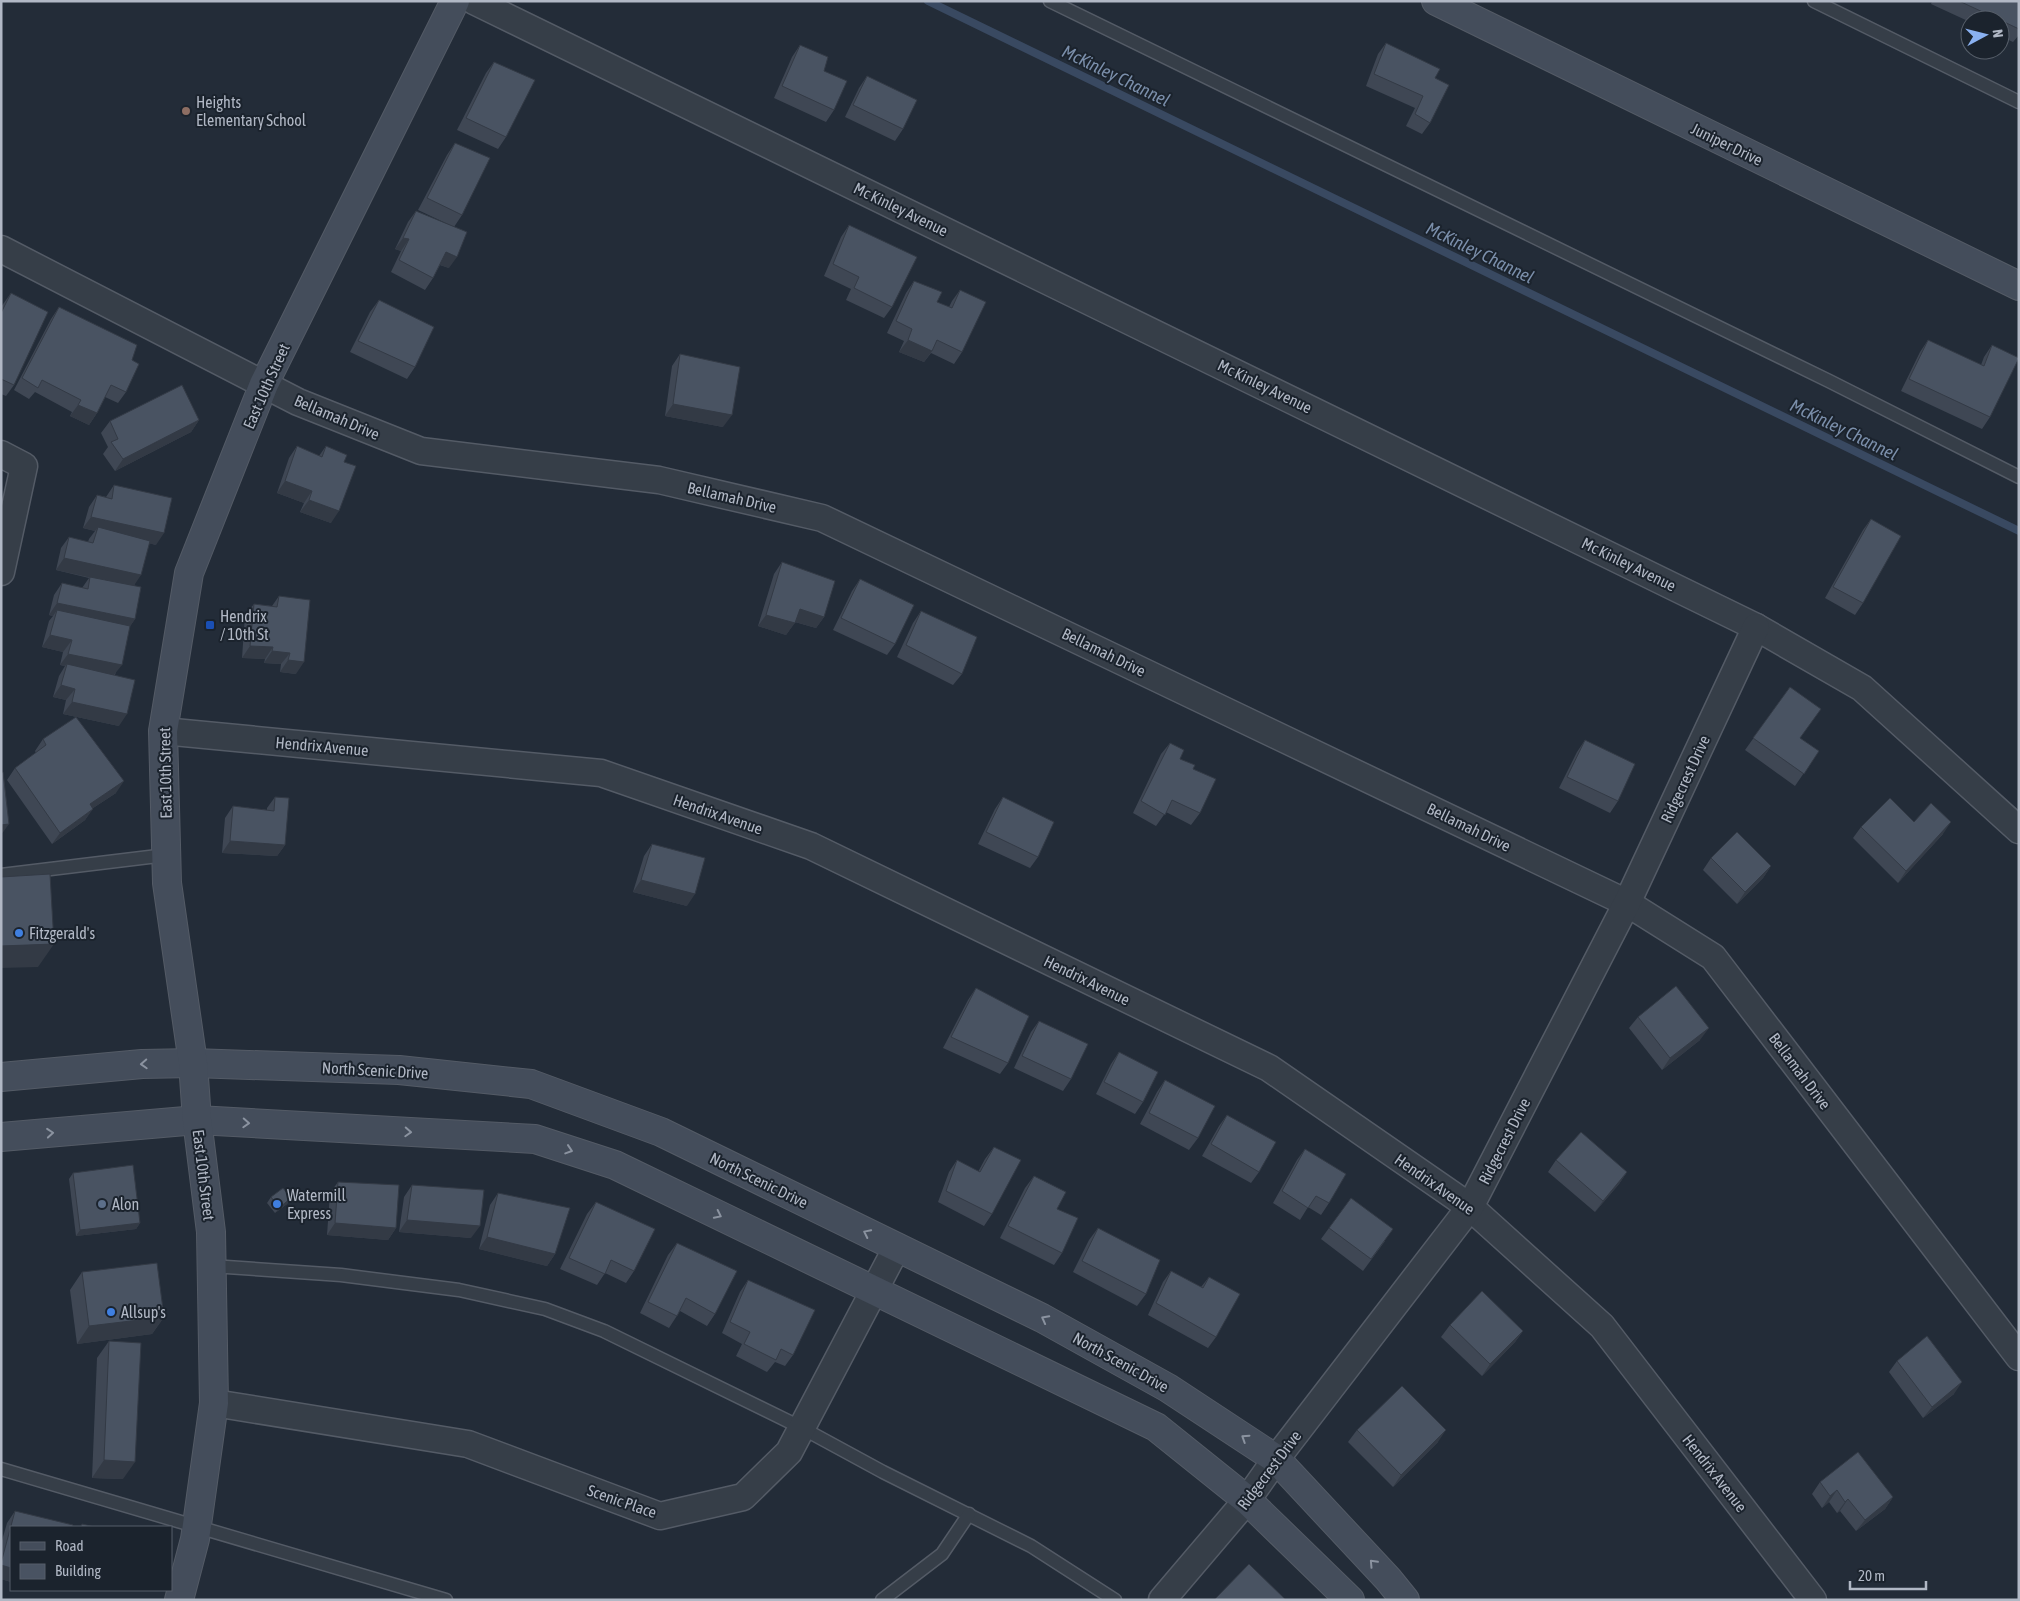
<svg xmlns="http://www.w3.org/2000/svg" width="2020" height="1601" font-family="'Asap Condensed',sans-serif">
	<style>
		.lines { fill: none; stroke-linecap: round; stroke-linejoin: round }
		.stream { stroke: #394961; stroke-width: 8 }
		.lane-casing { stroke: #545b66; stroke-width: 15 }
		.street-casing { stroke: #545b66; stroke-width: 29 }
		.secondary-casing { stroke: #545b66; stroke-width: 30 }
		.lane { stroke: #363e48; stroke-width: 12 }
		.street { stroke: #363e48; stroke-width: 26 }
		.secondary { stroke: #444d5b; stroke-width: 28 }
		.wall { fill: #3f4754 }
		.shaded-wall { fill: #333a45 }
		.building { fill: #495362; stroke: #333a45 }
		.oneway { stroke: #8b93a0 }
		.education-dot { fill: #8d6e63; stroke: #1b232d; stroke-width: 2 }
		.transit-dot { fill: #1a4fb4; stroke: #1b232d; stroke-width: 2 }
		.shop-dot { fill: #3f7fe0; stroke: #1b232d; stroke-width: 2 }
		.service-dot { fill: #5c6f8a; stroke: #1b232d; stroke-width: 2 }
		.labels { text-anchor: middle; stroke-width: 4; stroke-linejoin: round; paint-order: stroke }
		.poi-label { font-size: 16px; fill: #b1b8c5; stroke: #1b232d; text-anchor: start }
		.street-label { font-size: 16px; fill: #b1b8c5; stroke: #1b232d }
		.water-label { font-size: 18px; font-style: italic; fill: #7b8fab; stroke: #1b232d }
	</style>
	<rect width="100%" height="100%" fill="#232c38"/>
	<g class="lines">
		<!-- stream -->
		<path class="stream" d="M928,1L2019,531"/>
		<defs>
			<g id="lane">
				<path d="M1050,1L1829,381L2019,477"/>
				<path d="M1814,1L2019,102"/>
				<path d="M1,875L166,855"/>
				<path d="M212,1266L341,1275L459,1290L545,1309L604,1331L802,1428L883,1472L1031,1546L1115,1600"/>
				<path d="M1,1469L446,1600"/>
				<path d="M882,1600L942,1554L969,1514"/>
			</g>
			<g id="street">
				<path d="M474,1L1756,627L1862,688L2019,830"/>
				<path d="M1,249L298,402L421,451L659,480L822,518L1627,903L1713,957L2019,1357"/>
				<path d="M1,454L24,466L1,572"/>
				<path d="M163,731L601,773L811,846L1269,1068L1470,1207L1602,1326L1813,1600"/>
				<path d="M214,1403L468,1444L660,1516L743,1497L789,1452L897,1247"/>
				<path d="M1162,1600L1247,1500L1276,1459L1470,1207L1627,903L1756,627"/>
			</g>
			<g id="secondary">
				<path d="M1436,1L2019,286"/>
				<path d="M1,1077L142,1064L193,1063L399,1070L531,1084L661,1132L1042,1318L1168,1388L1276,1459L1388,1579L1405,1600"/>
				<path d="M1,1137L197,1120L535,1139L615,1165L1156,1427L1247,1500L1350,1600"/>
				<path d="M179,1600L195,1539L214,1403L211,1232L197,1120L193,1063L167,883L163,731L189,573L264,384L455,1"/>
			</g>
		</defs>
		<!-- lane casing -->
		<use href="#lane" class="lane-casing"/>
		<!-- street casing -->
		<use href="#street" class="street-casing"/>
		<!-- secondary casing -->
		<use href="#secondary" class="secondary-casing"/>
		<!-- lane -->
		<use href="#lane" class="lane"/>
		<!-- street -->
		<use href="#street" class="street"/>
		<!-- secondary -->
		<use href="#secondary" class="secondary"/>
	</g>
	<!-- wall -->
	<g class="wall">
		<path d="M1932,1H2019V35L2013,42L2000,36V20H1970V22L1931,4Z"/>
		<path d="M1386,43L1435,78L1430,123L1422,134L1406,126L1415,108L1366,86L1378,54Z"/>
		<path d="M800,45L824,71L834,110L826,122L774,98L792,57Z"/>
		<path d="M494,62L506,137L498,149L457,130L486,73Z"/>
		<path d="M867,76L903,129L895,141L845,117L859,88Z"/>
		<path d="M455,143L462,215L454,227L418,210L447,155Z"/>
		<path d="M416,211L449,268L440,265L433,278L425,290L391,272L401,251L395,249L408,222Z"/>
		<path d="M849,225L892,307L884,318L846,300L851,289L824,276L841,237Z"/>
		<path d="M914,281L937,302L949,307L952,301L960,290L962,352L954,364L931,353L924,362L899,352L904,341L887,333L906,293Z"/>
		<path d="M11,293L14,385L6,396L1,394V307Z"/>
		<path d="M379,300L415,367L407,379L350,352L370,312Z"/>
		<path d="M59,307L126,392L118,403L105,397L97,413L89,425L70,416L72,412L35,392L29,399L14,390L51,319Z"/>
		<path d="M1928,340L1981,365L1984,357L1992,345L1990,417L1982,429L1901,391L1920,352Z"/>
		<path d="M680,354L723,427L665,416L672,366Z"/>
		<path d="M199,420L191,432L115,471L103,454L108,447L101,433L110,421Z"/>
		<path d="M297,446L319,456L326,446L344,462L331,523L300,512L304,503L277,493L289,458Z"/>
		<path d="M114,485L156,545L149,543L134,586L135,619L130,626L115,675L119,726L63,714L66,700L53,697L59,676L65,666L60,665L63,652L42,647L49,621L53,616L49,615L54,595L62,583L82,588L89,578L56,570L61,548L69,537L88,542L89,539L95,531L83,528L89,507L97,495L106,497Z"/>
		<path d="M1871,519L1863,603L1855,615L1825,598L1863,530Z"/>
		<path d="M782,562L824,617L816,628L795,622L786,635L758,626L774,574Z"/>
		<path d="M860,579L895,644L887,655L833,630L852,591Z"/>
		<path d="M279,596L296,674L280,672L281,664L264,663L265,659L242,658L245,615L254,604L272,606Z"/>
		<path d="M921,611L962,674L953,685L897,657L913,623Z"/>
		<path d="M1790,687L1800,738L1819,751L1795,786L1745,750Z"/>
		<path d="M43,739L116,793L93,808L85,820L52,844L7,780L15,768L36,753L35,751Z"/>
		<path d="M1585,740L1618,801L1610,813L1559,788L1577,752Z"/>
		<path d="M1170,743L1180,759L1193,769L1200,813L1191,825L1166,812L1156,826L1133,813L1161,754Z"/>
		<path d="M275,797L285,845L277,856L222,853L225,818L233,806L267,810V808Z"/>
		<path d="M1003,797L1038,857L1030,868L978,844L995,809Z"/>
		<path d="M1914,822L1943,834L1898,883L1853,838L1861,827Z"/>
		<path d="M652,844L687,906L633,892L644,856Z"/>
		<path d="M1711,858L1771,866L1763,878L1737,904L1703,870Z"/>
		<path d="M976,988L1008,1063L1000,1074L943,1048L968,1000Z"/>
		<path d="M1638,1017L1700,1040L1662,1070L1629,1028Z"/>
		<path d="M1039,1021L1071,1079L1063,1091L1014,1068L1031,1032Z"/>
		<path d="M1119,1052L1143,1102L1135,1114L1096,1094L1111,1064Z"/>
		<path d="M1165,1080L1198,1138L1189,1150L1140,1124L1157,1092Z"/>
		<path d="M1227,1115L1259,1172L1251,1183L1202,1156L1219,1126Z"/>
		<path d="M994,1147L992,1214L984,1226L938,1202L949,1172L957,1160L978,1172L985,1159Z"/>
		<path d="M1305,1149L1329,1203L1321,1215L1308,1207L1300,1220L1273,1203L1297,1160Z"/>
		<path d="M1556,1160L1627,1172L1619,1184L1595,1212L1548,1172Z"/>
		<path d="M73,1173L140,1223L136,1229L76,1236L69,1179Z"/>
		<path d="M1034,1176L1057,1209L1062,1253L1054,1265L1000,1238L1025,1188Z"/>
		<path d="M338,1182L396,1228L388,1240L327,1235L330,1193Z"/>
		<path d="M412,1185L471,1238L399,1232L404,1197Z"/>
		<path d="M498,1193L555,1254L547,1266L479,1249L490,1205Z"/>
		<path d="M271,1197L291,1198L287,1204L275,1213L267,1203Z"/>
		<path d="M596,1202L634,1271L626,1283L605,1273L597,1285L560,1269L587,1214Z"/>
		<path d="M1098,1228L1146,1294L1137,1306L1073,1272L1089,1240Z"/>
		<path d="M1329,1228L1385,1241L1363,1271L1321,1239Z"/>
		<path d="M677,1243L715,1314L707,1326L680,1311L669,1328L640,1313L668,1255Z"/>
		<path d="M1171,1271L1201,1287L1209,1277L1216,1337L1208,1348L1148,1315L1163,1282Z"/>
		<path d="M82,1272L164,1317L152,1334L77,1344L70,1290Z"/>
		<path d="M748,1280L793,1355L785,1366L775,1362L767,1372L736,1356L742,1344L722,1333L740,1292Z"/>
		<path d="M1450,1325L1523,1331L1515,1342L1482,1376L1441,1337Z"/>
		<path d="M109,1341L123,1479L92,1478L97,1358Z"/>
		<path d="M1897,1361L1954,1394L1923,1418L1889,1372Z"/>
		<path d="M1357,1430L1438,1442L1393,1487L1348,1442Z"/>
		<path d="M1820,1482L1893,1497L1885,1509L1856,1531L1840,1511L1837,1513L1829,1502L1822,1508L1812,1494Z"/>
		<path d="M15,1511L11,1582L1,1579V1544L7,1523Z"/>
	</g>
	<!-- shaded-wall -->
	<g class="shaded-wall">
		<path d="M403,238L409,239L401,251L395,249Z"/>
		<path d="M446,252L457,257L449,268L437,264Z"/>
		<path d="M908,340L932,351L924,362L899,352Z"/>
		<path d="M673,404L732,415L723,427L665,416Z"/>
		<path d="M78,405L97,413L89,425L70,416Z"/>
		<path d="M199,420L191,432L115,471L123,459Z"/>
		<path d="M285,481L312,491L304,503L277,493Z"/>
		<path d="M309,500L339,511L331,523L300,512Z"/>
		<path d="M91,517L164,533L156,545L96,531L98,527L95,531L83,528Z"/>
		<path d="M64,558L141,575L133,587L56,570Z"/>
		<path d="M57,603L135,619L127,631L57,610L53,616L49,615Z"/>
		<path d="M800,609L824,617L816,628L792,621Z"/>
		<path d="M766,615L795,623L786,635L758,626Z"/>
		<path d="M50,635L72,640L63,652L42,647Z"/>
		<path d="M250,646L273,647L265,659L242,658Z"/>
		<path d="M272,651L290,653L281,664L264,663Z"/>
		<path d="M68,654L122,665L113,676L67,664L65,666L60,665Z"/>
		<path d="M288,660L304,662L296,674L280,672Z"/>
		<path d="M61,685L75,689L66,700L53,697Z"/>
		<path d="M72,702L127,714L119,726L63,714Z"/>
		<path d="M124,781L116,793L81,816L90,804Z"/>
		<path d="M93,809L85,820L52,844L60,833Z"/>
		<path d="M1951,822L1943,834L1898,883L1906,871Z"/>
		<path d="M9,824L1,835V825Z"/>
		<path d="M230,841L285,845L277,856L222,853Z"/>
		<path d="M1771,866L1763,878L1737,904L1745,892Z"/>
		<path d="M641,880L695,894L687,906L633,892Z"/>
		<path d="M54,944L38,967L1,968V946Z"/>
		<path d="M1709,1028L1700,1040L1662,1070L1670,1058Z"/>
		<path d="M1627,1172L1619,1184L1595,1212L1603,1201Z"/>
		<path d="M291,1198L287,1204L275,1213L279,1208Z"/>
		<path d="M407,1220L480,1226L471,1238L399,1232Z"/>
		<path d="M140,1223L136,1229L76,1236L80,1230Z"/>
		<path d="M335,1223L396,1228L388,1240L327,1235Z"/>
		<path d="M487,1237L555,1254L547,1266L479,1249Z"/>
		<path d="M164,1317L152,1334L77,1344L89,1326Z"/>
		<path d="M1523,1331L1515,1342L1482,1376L1490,1364Z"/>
		<path d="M1962,1382L1954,1394L1923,1418L1932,1407Z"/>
		<path d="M1446,1430L1438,1442L1393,1487L1401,1475Z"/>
		<path d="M104,1460L135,1462L123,1479L92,1478Z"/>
		<path d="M1837,1490L1829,1502L1822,1508L1830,1496Z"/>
		<path d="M1893,1497L1885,1509L1856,1531L1865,1520Z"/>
		<path d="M1848,1499L1840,1511L1837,1513L1845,1502Z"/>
		<path d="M1,1565L11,1568V1582L1,1579Z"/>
	</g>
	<!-- building -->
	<g class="building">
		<path d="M1959,1H2019V29L2000,20Z"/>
		<path d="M1386,43L1440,69L1435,78L1449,85L1430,123L1415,114L1423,96L1374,74Z"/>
		<path d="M800,45L828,57L824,71L847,81L834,110L782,86Z"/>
		<path d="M494,62L535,80L506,137L466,118Z"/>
		<path d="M867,76L917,100L903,129L853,105Z"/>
		<path d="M455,143L490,158L462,215L427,198Z"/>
		<path d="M416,211L467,232L457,257L446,252L433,278L399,260L409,239L403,238Z"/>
		<path d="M849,225L917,257L892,307L854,288L859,277L833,264Z"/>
		<path d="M914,281L942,292L937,302L952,308L960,290L986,302L962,352L937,340L932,351L908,340L912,329L896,321Z"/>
		<path d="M11,293L48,312L14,385L1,379V313Z"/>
		<path d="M379,300L434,327L415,367L358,341Z"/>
		<path d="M59,307L137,345L132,360L139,364L126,392L111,385L97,413L78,405L81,400L42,380L38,388L22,378Z"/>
		<path d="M1928,340L1984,366L1992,345L2019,358L1990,417L1909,379Z"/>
		<path d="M680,354L740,367L732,415L673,404Z"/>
		<path d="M182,385L199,420L123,459L111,442L118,439L110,421Z"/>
		<path d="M297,446L322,457L326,446L347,455L344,462L356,466L339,511L309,500L312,491L285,481Z"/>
		<path d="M114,485L172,498L164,533L91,517L97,495L112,499Z"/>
		<path d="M1871,519L1901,536L1863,603L1833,587Z"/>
		<path d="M98,527L150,541L141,575L64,558L69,537L93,543Z"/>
		<path d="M782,562L835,581L824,617L800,609L795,623L766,615Z"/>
		<path d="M90,577L141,587L135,619L57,603L62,583L88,589Z"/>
		<path d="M860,579L914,605L895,644L841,618Z"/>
		<path d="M279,596L310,600L304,662L288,660L290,653L272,651L273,647L250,646L254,604L277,607Z"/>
		<path d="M57,610L130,626L122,665L68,654L72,640L50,635Z"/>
		<path d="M921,611L977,637L962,674L906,645Z"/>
		<path d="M67,664L135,680L127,714L72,702L75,689L61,685Z"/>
		<path d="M1790,687L1821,709L1800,738L1819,751L1804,774L1753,738Z"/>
		<path d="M76,717L124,781L90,804L93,809L60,833L15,768L46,745L43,739Z"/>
		<path d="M1585,740L1635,764L1618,801L1567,777Z"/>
		<path d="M1170,743L1184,750L1180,759L1195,765L1193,769L1216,779L1200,813L1172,800L1165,815L1141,801Z"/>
		<path d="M3,772L9,824L1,825V773Z"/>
		<path d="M275,797L289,798L285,845L230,841L233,806L274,811Z"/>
		<path d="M1003,797L1054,822L1038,857L986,832Z"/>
		<path d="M1890,798L1914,822L1931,803L1951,822L1906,871L1861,827Z"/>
		<path d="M1737,832L1771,866L1745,892L1711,858Z"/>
		<path d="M652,844L705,858L695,894L641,880Z"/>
		<path d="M50,874L54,944L1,946V877Z"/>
		<path d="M1676,986L1709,1028L1670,1058L1638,1017Z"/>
		<path d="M976,988L1029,1016L1008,1063L951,1037Z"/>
		<path d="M1039,1021L1088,1044L1071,1079L1022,1056Z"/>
		<path d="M1119,1052L1158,1072L1143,1102L1104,1082Z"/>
		<path d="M1165,1080L1215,1106L1198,1138L1149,1113Z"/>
		<path d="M1227,1115L1276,1142L1259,1172L1211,1144Z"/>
		<path d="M1581,1132L1627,1172L1603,1201L1556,1160Z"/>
		<path d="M994,1147L1021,1160L992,1214L946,1191L957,1160L980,1172Z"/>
		<path d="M1305,1149L1346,1174L1329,1203L1316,1196L1308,1208L1282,1191Z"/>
		<path d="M133,1165L140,1223L80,1230L73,1173Z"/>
		<path d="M1034,1176L1066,1192L1057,1209L1078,1218L1062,1253L1008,1226Z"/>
		<path d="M338,1182L399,1185L396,1228L335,1223Z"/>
		<path d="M412,1185L484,1190L480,1226L407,1220Z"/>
		<path d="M283,1188L291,1198L279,1208L271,1197Z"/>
		<path d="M498,1193L570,1208L555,1254L487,1237Z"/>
		<path d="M1351,1198L1393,1229L1371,1259L1329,1228Z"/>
		<path d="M596,1202L655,1229L634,1271L611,1260L605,1274L569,1258Z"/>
		<path d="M1098,1228L1160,1260L1146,1294L1082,1261Z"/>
		<path d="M677,1243L737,1271L715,1314L686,1298L677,1316L648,1302Z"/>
		<path d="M157,1263L164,1317L89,1326L82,1272Z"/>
		<path d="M1171,1271L1203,1288L1209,1277L1240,1294L1216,1337L1156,1303Z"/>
		<path d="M748,1280L815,1310L793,1355L781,1349L776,1360L744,1344L750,1332L730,1322Z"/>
		<path d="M1482,1291L1523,1331L1490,1364L1450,1325Z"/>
		<path d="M1927,1336L1962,1382L1932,1407L1897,1361Z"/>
		<path d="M109,1341L141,1343L135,1462L104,1460Z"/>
		<path d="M1402,1386L1446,1430L1401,1475L1357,1430Z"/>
		<path d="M1858,1452L1893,1497L1865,1520L1848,1499L1845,1502L1837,1490L1830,1496L1820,1482Z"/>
		<path d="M15,1511L73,1525L72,1527H11V1568L1,1565V1563Z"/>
		<path d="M82,1524L95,1527H81Z"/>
		<path d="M1249,1564L1286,1600H1214Z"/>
	</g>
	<!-- one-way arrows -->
	<defs><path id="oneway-chevron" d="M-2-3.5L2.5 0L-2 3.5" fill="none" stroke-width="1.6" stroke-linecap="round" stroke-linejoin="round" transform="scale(1.25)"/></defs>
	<g class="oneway">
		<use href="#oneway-chevron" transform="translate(144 1064) rotate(177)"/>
		<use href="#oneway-chevron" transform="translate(246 1123) rotate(3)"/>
		<use href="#oneway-chevron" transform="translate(408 1132) rotate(3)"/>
		<use href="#oneway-chevron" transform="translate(50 1133) rotate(-5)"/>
		<use href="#oneway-chevron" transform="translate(569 1150) rotate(18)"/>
		<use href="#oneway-chevron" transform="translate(718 1215) rotate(26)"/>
		<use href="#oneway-chevron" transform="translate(867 1233) rotate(-154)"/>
		<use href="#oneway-chevron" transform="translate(1045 1319) rotate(-152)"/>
		<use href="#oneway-chevron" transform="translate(1245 1438) rotate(-147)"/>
		<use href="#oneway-chevron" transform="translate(1373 1563) rotate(-133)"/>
	</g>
	<!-- markers -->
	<circle class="education-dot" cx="186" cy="111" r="5"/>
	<rect class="transit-dot" x="205" y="620" width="10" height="10" rx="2.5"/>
	<g class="shop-dot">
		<circle cx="19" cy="933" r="5"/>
		<circle cx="277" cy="1204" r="5"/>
		<circle cx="111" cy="1312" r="5"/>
	</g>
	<circle class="service-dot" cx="102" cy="1204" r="5"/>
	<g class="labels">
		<!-- poi labels -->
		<g class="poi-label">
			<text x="196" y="108">Heights<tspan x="196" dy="18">Elementary School</tspan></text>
			<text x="220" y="622">Hendrix<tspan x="220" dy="18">/ 10th St</tspan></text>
			<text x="29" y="939">Fitzgerald's</text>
			<text x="287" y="1201">Watermill<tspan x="287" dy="18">Express</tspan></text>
			<text x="112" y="1210">Alon</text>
			<text x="121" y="1318">Allsup's</text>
		</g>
		<!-- street labels -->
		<g class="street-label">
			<text transform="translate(1727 144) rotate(26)" y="6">Juniper Drive</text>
			<text transform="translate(901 209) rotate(26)" y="6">Mc Kinley Avenue</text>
			<text transform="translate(266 386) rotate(-66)" y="6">East 10th Street</text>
			<text transform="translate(1265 386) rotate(26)" y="6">Mc Kinley Avenue</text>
			<text transform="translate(337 417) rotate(23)" y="6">Bellamah Drive</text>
			<text transform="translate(732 497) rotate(13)" y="6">Bellamah Drive</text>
			<text transform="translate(1629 564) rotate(26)" y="6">Mc Kinley Avenue</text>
			<text transform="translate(1104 652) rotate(26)" y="6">Bellamah Drive</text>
			<text transform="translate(322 746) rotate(5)" y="6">Hendrix Avenue</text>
			<text transform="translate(165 773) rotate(-91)" y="6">East 10th Street</text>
			<text transform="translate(1685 779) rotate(-65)" y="6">Ridgecrest Drive</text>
			<text transform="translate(718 814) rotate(19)" y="6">Hendrix Avenue</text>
			<text transform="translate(1469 827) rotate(26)" y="6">Bellamah Drive</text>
			<text transform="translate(1087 980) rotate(26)" y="6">Hendrix Avenue</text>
			<text transform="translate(375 1070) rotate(3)" y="6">North Scenic Drive</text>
			<text transform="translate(1800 1071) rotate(53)" y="6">Bellamah Drive</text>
			<text transform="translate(1504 1141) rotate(-63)" y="6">Ridgecrest Drive</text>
			<text transform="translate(204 1175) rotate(83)" y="6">East 10th Street</text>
			<text transform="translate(759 1180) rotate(26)" y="6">North Scenic Drive</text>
			<text transform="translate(1435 1184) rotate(35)" y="6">Hendrix Avenue</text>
			<text transform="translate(1121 1362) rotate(29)" y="6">North Scenic Drive</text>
			<text transform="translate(1269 1470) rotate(-53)" y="6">Ridgecrest Drive</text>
			<text transform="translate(1715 1473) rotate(52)" y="6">Hendrix Avenue</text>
			<text transform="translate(622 1501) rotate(19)" y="6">Scenic Place</text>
		</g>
		<!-- water labels -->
		<g class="water-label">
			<text transform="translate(1116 76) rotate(26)" y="6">McKinley Channel</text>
			<text transform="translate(1480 253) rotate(26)" y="6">McKinley Channel</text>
			<text transform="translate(1844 430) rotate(26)" y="6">McKinley Channel</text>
		</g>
	</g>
	<!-- border -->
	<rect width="2020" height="1601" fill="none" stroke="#b1b8c5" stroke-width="5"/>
	<!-- legend -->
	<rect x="10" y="1526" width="162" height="65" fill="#1b232d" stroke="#575f6a"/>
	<rect x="20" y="1542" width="25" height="8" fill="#444d5b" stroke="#575f6a"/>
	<text x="55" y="1551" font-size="15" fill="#b1b8c5">Road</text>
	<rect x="20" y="1564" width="25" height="15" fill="#495362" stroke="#575f6a"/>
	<text x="55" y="1576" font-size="15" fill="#b1b8c5">Building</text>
	<!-- north arrow -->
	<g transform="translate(1985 35) rotate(83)"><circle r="24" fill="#1b232d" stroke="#575f6a"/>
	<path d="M0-4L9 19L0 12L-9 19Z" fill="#8ab1f1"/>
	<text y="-8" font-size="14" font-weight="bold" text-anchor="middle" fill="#b1b8c5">N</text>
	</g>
	<!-- scale -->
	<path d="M1850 1581v8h76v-8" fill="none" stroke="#b1b8c5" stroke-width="2.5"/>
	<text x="1858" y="1581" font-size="15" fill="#b1b8c5" stroke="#1b232d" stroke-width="4" paint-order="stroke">20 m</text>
</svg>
